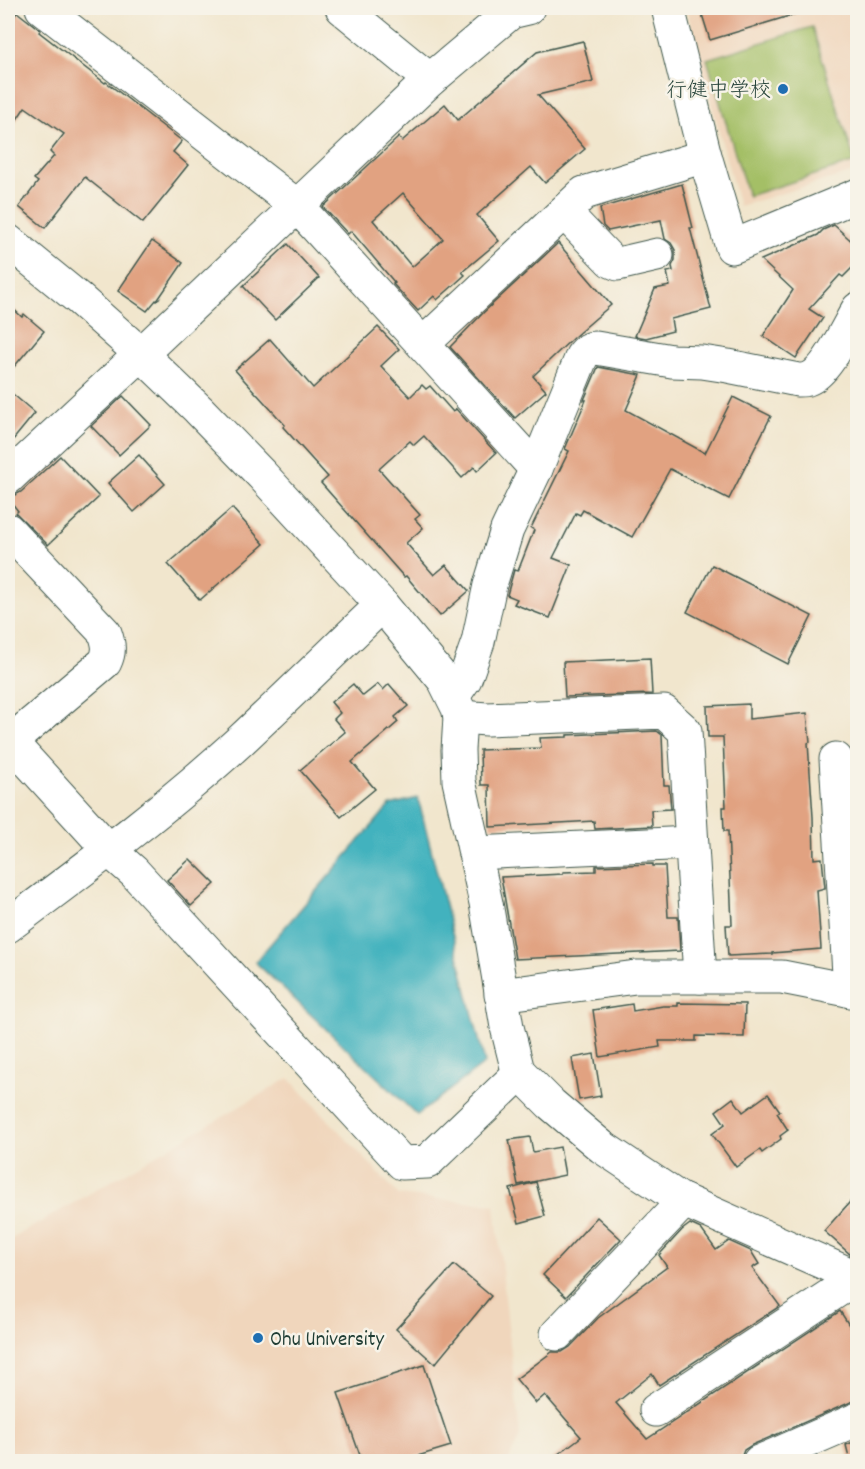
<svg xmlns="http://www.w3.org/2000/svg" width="865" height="1469" font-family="Dekko,'Klee One',sans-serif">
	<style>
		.built { fill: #f0d6bc }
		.green { fill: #a4bf66; stroke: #627e4d; stroke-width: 1.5 }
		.water { fill: #43b2be; stroke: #317879; stroke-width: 1.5 }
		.building { fill: #e1a281; fill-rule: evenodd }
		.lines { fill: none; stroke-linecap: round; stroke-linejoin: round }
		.minor-casing { stroke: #3e564b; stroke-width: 35 }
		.minor { stroke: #fff; stroke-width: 33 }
		.poi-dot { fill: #1f6fb2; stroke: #f7f3e8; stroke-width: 2 }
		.labels { text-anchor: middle; stroke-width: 5; stroke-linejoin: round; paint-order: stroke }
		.poi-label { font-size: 21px; fill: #1f3d34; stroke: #f7f3e8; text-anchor: end }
	</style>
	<rect width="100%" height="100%" fill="#f7f3e8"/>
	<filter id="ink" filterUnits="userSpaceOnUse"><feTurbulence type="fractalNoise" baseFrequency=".0167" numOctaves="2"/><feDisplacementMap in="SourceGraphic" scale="12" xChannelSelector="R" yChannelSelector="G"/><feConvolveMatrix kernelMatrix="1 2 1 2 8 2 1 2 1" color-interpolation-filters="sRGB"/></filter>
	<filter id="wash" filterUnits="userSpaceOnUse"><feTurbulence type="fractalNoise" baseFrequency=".008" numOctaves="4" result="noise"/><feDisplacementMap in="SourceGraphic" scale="24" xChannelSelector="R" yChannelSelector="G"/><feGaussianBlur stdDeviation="1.35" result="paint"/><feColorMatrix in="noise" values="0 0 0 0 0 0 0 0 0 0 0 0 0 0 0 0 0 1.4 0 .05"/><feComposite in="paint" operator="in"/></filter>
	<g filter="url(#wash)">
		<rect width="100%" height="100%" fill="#f1e6cd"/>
		<!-- built -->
		<g class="built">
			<path d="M686,8H857V171L739,206Z"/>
			<path d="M289,1078L399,1195L495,1205L520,1436L508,1462L8,1461V1241Z"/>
		</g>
		<!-- green -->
		<path class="green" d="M812,27L855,162L748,196L707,59Z"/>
		<!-- water -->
		<path class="water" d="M418,798L485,1063L417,1115L255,962L390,805Z"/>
		<g id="blocks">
			<!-- building -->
			<g class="building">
				<path d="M700,8H798L799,13L710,40Z"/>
				<path d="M17,12L40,30L39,32L105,83L106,82L182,141L173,152L188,165L172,185L173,186L143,223L85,177L45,228L19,207L38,182L34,179L54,156L50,152L64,134L25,107L8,133V26Z"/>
				<path d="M583,41L593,82L538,95L585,149L545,183L531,167L477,215L499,241L462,272L465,275L437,300L434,296L418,311L393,284L395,283L351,231L348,234L323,207L399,137L402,141L445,104L458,120L537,52ZM403,193L443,239L412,267L373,220Z"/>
				<path d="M682,184L693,228H690L711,309L671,319L673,331L646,338L635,336L655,289L670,286L667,272L673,271L672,266L675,260V250L671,243L665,239L661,220L608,231L603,226L600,208Z"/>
				<path d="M834,225L858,247V262L843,277L840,275L809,309L823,318L796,358L763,336L793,290L761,260L818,235L823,230Z"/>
				<path d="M152,241L183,263L157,301L156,300L147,311L118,291Z"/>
				<path d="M558,243L611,305L574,337L533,376L546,391L515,418L450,347L484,312Z"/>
				<path d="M288,244L319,278L275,320L243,286Z"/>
				<path d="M8,304L22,317L24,314L44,331L8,374Z"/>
				<path d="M378,327L399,349L381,366L410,397L422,385L426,389L430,386L453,412L456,409L496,453L477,471L474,467L462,478L424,436L414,445L410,441L379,469L420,515L415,519L423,528L406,543L434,575L446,565L469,591L440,616L406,576L404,577L321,483L328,477L283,427L285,425L235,370L270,339L313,388Z"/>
				<path d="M598,367L641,375L626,410L705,453L733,397L771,416L729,499L670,469L632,537L583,510L580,515L576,513L553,558L571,565L550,618L514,604L517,599L507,595L514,570L518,571L534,530L531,528L569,451L565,449L586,400H584Z"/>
				<path d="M8,390L35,413L8,446Z"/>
				<path d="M123,396L151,425L119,455L91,426Z"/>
				<path d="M139,455L165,484L134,512L108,483Z"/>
				<path d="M60,456L99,497L48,545L16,513L18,511L8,498V496H13L21,492Z"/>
				<path d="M232,508L264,544L200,600L168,564Z"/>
				<path d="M712,565L812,616L788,664L687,612Z"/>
				<path d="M650,658L652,694L565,697L563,662Z"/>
				<path d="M353,684L363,696L378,684L383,690L389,684L408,706L395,717L398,722L352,762L375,789L341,817L300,770L345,732L334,719L340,713L331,702Z"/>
				<path d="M749,704V719L807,713L810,742L808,743L813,817L814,859L822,858L825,888L817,890L821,949L772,953V954L728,956L726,925H732L728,831H724L723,807H726L723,737H708L707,706Z"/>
				<path d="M657,731L662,735L664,785H669L671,809L651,810L652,826L595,829L594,821L490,827L489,785H481L480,750L541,748L540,738L567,737V735Z"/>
				<path d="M190,859L215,884L191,906L167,880Z"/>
				<path d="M653,864V866H665L668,917H678L680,951L515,959L501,877L563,874V872L596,871V866Z"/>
				<path d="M678,1003L745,1004L744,1037L696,1036V1041H659L660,1047L600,1057L593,1010L632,1004L633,1011L663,1006H678Z"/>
				<path d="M594,1054L601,1096L579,1100L572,1058Z"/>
				<path d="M768,1094L780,1111L777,1113L788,1130L780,1136L781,1139L762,1153L760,1150L736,1167L712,1134L725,1124L716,1111L733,1098L743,1112Z"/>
				<path d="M530,1137L533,1152L560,1147L565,1175L518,1185L509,1140Z"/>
				<path d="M536,1182L545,1216L519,1223L510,1189Z"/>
				<path d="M858,1193V1257L851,1255L824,1231Z"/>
				<path d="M597,1217L621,1239L566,1297L543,1275Z"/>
				<path d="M690,1224L701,1229L716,1250L729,1241L751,1251L759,1264L752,1268L780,1306L659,1385L652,1374L616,1403L647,1439L840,1311L858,1339V1401L851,1402L752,1445L744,1450L741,1458L734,1461H549L581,1437L545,1395L536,1403L516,1379L552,1352H562L570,1347L598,1318L667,1267L659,1255L682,1230Z"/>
				<path d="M454,1265L491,1296L435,1364L396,1329Z"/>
				<path d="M424,1365L451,1446L401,1461H362L338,1393Z"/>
				<path d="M858,1440V1461H850L846,1445Z"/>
			</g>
		</g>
	</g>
	<g filter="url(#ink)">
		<use href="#blocks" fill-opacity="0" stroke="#3e564b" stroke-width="1.5"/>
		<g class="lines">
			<defs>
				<g id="minor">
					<path d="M42,8L297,206L536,469"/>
					<path d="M342,8L430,80"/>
					<path d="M668,8L705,156L732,247L858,195"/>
					<path d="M564,212L611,261L618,264L657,255"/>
					<path d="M8,241L78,298L141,354L198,409L262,475L382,605L444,680L458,708L460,717L458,750L459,781L486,903L507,1027L518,1071L551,1104L602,1147L680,1199L858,1278"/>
					<path d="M423,344L584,193L705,156"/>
					<path d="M8,478L141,354L430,80L511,12L528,8"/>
					<path d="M8,530L105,633C109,644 110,652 105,662L10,742"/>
					<path d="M453,696L465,679L478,642L490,585L507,530L536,469L582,356C587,350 589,348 596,348L672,361L702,362L728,366L798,380C801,380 805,380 808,379C828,372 847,327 858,309"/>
					<path d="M460,717L487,719L664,712L685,731L700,977"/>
					<path d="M8,739L109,850L134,872L402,1163L427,1162L520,1073"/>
					<path d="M836,759L850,991"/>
					<path d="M475,853L691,843"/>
					<path d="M8,926C87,867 167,808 240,741C288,696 335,650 382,605"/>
					<path d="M501,995L636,977H782L858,992"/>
					<path d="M557,1334L684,1201"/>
					<path d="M656,1410L840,1289L846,1285L850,1275"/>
					<path d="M759,1462L858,1419"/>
				</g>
			</defs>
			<!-- minor casing -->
			<use href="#minor" class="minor-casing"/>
			<!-- minor -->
			<use href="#minor" class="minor"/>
		</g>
	</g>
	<!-- markers -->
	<g class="poi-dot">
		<circle cx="783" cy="89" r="6"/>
		<circle cx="258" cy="1338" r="6"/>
	</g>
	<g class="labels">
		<!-- poi labels -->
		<g class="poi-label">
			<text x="771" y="96">行健中学校</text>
			<text x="270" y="1345" text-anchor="start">Ohu University</text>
		</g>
	</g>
	<!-- margin -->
	<rect width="865" height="1469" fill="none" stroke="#f7f3e8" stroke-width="30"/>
</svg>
